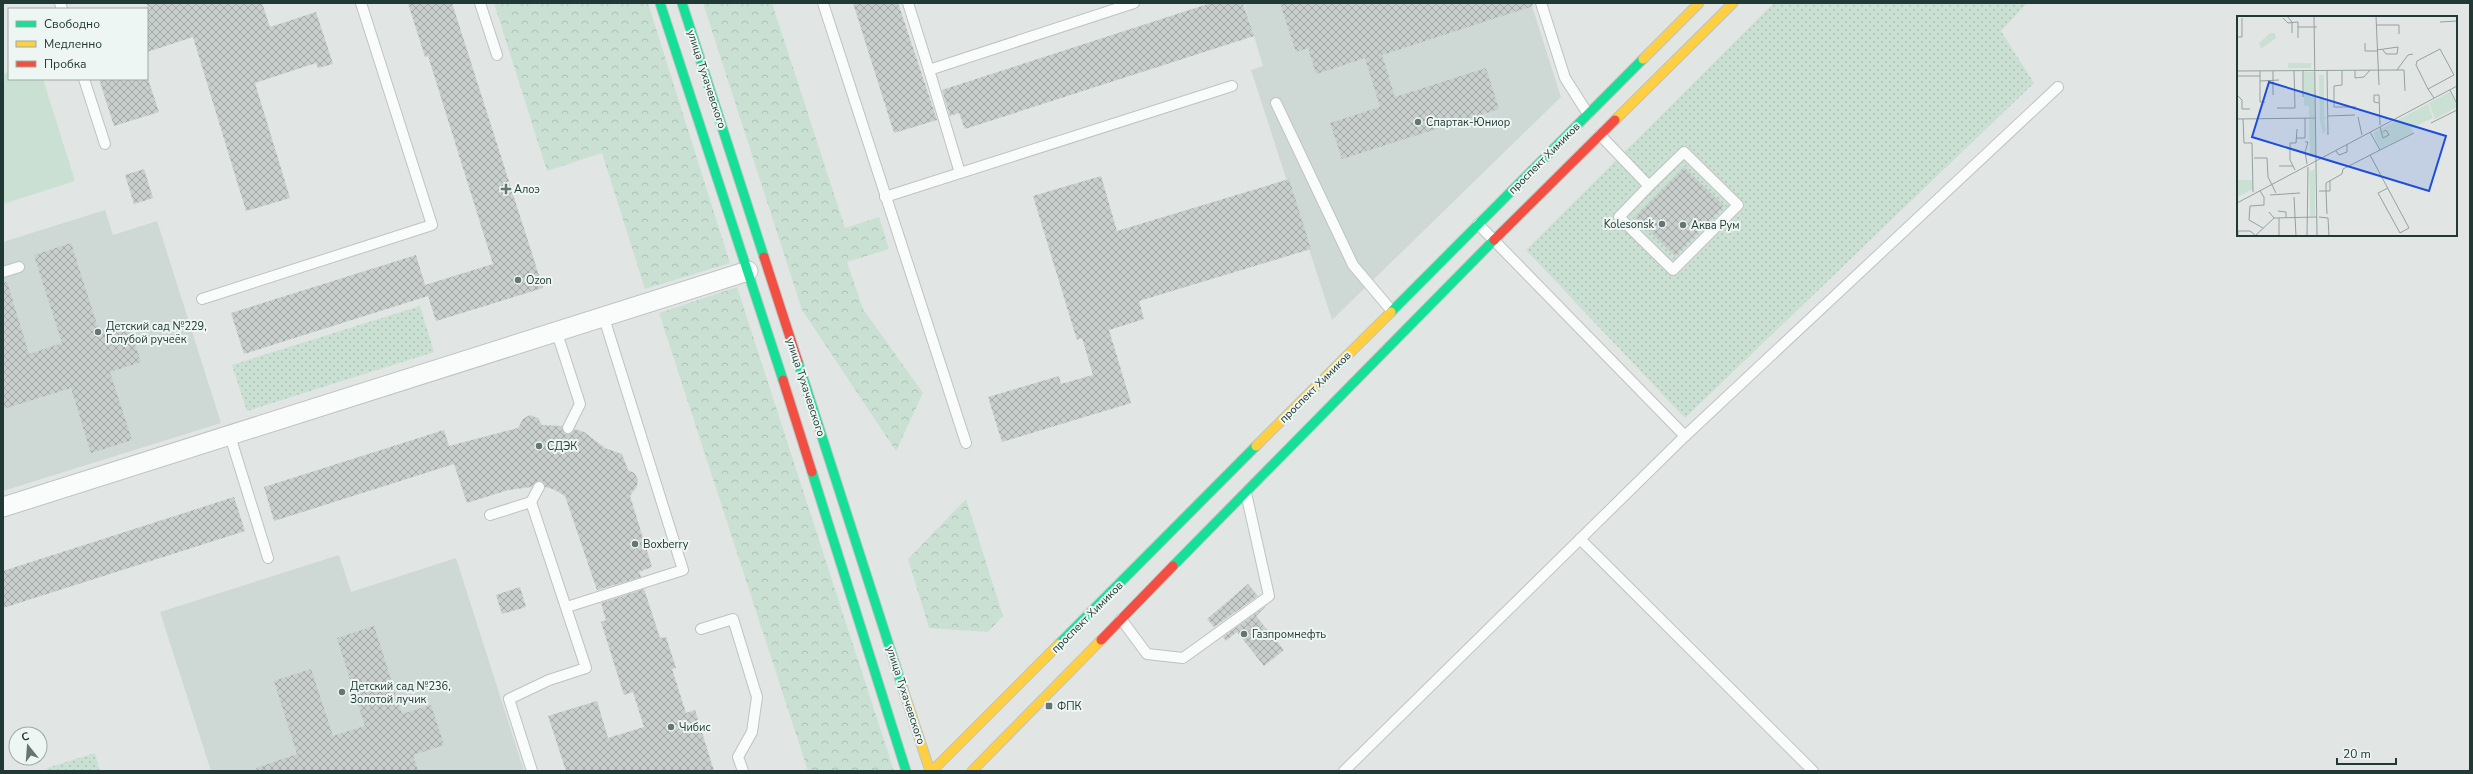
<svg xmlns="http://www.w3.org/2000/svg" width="2473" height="774" font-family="'Nunito Sans',sans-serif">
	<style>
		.built { fill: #ced8d5 }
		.grass { fill: url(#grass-dots) }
		.forest { fill: url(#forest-crowns) }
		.garden { fill: #cae0d3 }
		.building { fill: url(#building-cross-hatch) }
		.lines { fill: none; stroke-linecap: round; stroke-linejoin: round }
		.lane-casing { stroke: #bec3c2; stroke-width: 12 }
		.street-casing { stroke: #bec3c2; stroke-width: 21 }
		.fast-casing { stroke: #bdc4c2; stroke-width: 11 }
		.slow-casing { stroke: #bdc4c2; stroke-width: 11 }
		.jam-casing { stroke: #bdc4c2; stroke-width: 11 }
		.lane { stroke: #fafbfb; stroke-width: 10 }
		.street { stroke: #fafbfb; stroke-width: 19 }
		.fast { stroke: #16e098; stroke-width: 9 }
		.slow { stroke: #ffcf43; stroke-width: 9 }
		.jam { stroke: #f24e42; stroke-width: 9 }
		.poi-dot { fill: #647673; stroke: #eef6f3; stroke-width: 1.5 }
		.labels { text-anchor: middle; stroke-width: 4; stroke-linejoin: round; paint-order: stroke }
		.street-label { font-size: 11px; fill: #203935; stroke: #eef6f3 }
		.poi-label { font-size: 11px; fill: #203935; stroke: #eef6f3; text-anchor: start }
		.inset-road { fill: none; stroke: #94a19f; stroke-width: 1 }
		.view { fill: #1d4ed8; fill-opacity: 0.15; stroke: #1d4ed8; stroke-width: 2 }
		.inset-edge { fill: none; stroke: #203935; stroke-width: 2 }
	</style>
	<defs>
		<pattern id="grass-dots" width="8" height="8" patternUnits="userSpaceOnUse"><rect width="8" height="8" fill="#cae0d3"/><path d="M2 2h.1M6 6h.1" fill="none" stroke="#adc1b6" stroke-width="1.8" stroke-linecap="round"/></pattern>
		<pattern id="forest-crowns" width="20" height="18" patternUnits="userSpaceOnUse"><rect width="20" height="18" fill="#cae0d3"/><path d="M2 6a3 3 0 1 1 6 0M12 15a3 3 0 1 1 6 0" fill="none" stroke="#adc1b6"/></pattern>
		<pattern id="building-cross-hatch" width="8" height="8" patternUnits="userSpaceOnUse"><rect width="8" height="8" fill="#c8cecc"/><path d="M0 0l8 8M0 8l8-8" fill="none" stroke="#a2a8a6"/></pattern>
	</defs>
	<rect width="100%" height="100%" fill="#e1e6e5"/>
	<!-- built -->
	<g class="built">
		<path d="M1244,3H1531L1561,97L1332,320L1251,70L1263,66Z"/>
		<path d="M105,210L113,235L157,221L221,423L3,491V242Z"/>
		<path d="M339,555L351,592L456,558L524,771H211L160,612Z"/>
	</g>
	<!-- grass -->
	<g class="grass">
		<path d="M1774,3H2027L2001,31L2034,83L1685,418L1526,250Z"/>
		<path d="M420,306L434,352L247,411L232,365Z"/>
		<path d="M95,753L100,771H48L47,768Z"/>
	</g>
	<!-- forest -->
	<g class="forest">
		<path d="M494,3H648L730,263L645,289L602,153L547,171Z"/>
		<path d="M703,3H772L845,228L879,217L889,249L847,262L863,309L923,393L896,451L802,310Z"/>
		<path d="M737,287L894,771H808L659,313Z"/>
		<path d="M966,499L1003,616L988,632L929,628L908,559Z"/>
	</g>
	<!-- garden -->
	<path class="garden" d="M9,72V79H43L75,181L3,204V74Z"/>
	<!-- building -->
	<g class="building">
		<path d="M147,3H262L270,27L316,12L333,64L318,68L316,63L255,83L290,198L246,211L193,37L147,52Z"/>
		<path d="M408,3H452L543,288L436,321L428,296L244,354L231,313L416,255L425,285L493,264L428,56L425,57Z"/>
		<path d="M853,3H898L937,120L894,133Z"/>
		<path d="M1211,3H1243L1254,36L965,129L959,113L950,116L942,90Z"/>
		<path d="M1280,3H1532L1533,6L1382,55L1395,97L1486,68L1499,109L1342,159L1330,123L1380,107L1365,58L1316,74L1308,48L1296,52Z"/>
		<path d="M99,79H148L159,112L114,126Z"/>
		<path d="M1684,167L1724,206L1675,256L1635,217Z"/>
		<path d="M144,169L153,198L134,204L125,175Z"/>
		<path d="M1101,176L1117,231L1289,179L1311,249L1139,301L1144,319L1109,330L1131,403L1002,442L988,397L1059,376L1061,384L1093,375L1082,338L1077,340L1033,196Z"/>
		<path d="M71,243L99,331L128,322L141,362L110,372L132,440L91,453L71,388L3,409V282H7L29,354L62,343L34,255Z"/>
		<path d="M530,415L538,418L542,425L562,426L565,434H571L575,429L584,432L605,448L622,454L628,470L634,473L638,479L637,486L630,496L652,567L639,572L641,577L597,590L565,496L553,489L545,487L542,481H538L531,487L508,490L467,503L454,464L274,521L264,487L444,430L449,446L518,428L523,419Z"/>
		<path d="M234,497L245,531L3,608V571Z"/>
		<path d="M1248,584L1258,596L1214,627L1207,619Z"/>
		<path d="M520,587L526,607L502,614L496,595Z"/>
		<path d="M644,589L660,638L666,637L676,668L672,669L686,713L695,710L714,771H566L548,716L597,701L608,738L644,727L633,692L624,695L601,622L606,620L601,603Z"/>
		<path d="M1266,606L1256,616L1284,650L1264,666L1237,632L1226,641L1223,637Z"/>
		<path d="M374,626L402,714L431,705L444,745L413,755L418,771H257L256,768L297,754L274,681L311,669L333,736L365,726L337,638Z"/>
	</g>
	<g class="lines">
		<defs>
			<g id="lane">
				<path d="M60,3L62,9"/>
				<path d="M480,3L497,55"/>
				<path d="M823,3L966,443"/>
				<path d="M908,3L929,70L1134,3"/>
				<path d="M1541,3L1565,78L1588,114"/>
				<path d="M929,70L960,173"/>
				<path d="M84,79L105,144"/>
				<path d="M1276,103L1353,265L1391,310"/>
				<path d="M1600,135L1649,186L1619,217L1673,270L1738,205L1684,152L1649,186"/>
				<path d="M885,197L1232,86"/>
				<path d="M3,272L19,267"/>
				<path d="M202,299L432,225L361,3"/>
				<path d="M557,333L580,404L568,428"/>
				<path d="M230,436L268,558"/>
				<path d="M1685,436L2058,87"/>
				<path d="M490,515L531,502"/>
				<path d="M1580,539L1813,771"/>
				<path d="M567,607L683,570L604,318"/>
				<path d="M1121,619L1147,654L1183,658L1269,596L1246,493"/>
				<path d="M701,629L733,619L757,697L752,732L738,757L743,771"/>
				<path d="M532,771L509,699L549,680L586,668L531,502L539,487"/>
				<path d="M1344,771L1685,436L1478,224"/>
			</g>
			<path id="street" d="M3,507L748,271"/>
			<g id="fast">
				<path d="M660,3L783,380"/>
				<path d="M682,3L764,257"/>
				<path d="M1391,312L1643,59"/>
				<path d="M798,362L903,689"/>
				<path d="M812,472L906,771"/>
				<path d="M1173,566L1494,240"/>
				<path d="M1059,644L1256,446"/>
			</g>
			<g id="slow">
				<path d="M1643,59L1699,3"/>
				<path d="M1615,120L1733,3"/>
				<path d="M1256,446L1391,312"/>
				<path d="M903,689L930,771"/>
				<path d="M932,771L1059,644"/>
				<path d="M972,771L1101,640"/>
			</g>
			<g id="jam">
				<path d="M1494,240L1615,120"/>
				<path d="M764,257L798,362"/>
				<path d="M783,380L812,472"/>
				<path d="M1101,640L1173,566"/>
			</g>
		</defs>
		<!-- lane casing -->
		<use href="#lane" class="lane-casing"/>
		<!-- street casing -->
		<use href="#street" class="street-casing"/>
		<!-- fast casing -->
		<use href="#fast" class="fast-casing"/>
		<!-- slow casing -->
		<use href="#slow" class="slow-casing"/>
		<!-- jam casing -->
		<use href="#jam" class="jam-casing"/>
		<!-- lane -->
		<use href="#lane" class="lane"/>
		<!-- street -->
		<use href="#street" class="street"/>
		<!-- fast -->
		<use href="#fast" class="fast"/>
		<!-- slow -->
		<use href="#slow" class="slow"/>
		<!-- jam -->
		<use href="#jam" class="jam"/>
	</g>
	<!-- markers -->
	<g class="poi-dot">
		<circle cx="1418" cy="122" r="4"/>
		<path d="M504 183h4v4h4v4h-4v4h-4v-4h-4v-4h4z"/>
		<circle cx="1662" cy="224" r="4"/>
		<circle cx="1683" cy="225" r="4"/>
		<circle cx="518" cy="280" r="4"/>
		<circle cx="98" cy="332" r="4"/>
		<circle cx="539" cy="446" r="4"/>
		<circle cx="635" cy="544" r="4"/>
		<circle cx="1244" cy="634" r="4"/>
		<circle cx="342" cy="692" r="4"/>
		<rect x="1045" y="702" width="8" height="8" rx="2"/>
		<circle cx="671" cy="727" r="4"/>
	</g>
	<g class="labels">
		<!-- street labels -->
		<g class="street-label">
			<text transform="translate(707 79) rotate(72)" y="4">улица Тухачевского</text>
			<text transform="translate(1544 158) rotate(-45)" y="4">проспект Химиков</text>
			<text transform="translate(806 387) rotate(72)" y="4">улица Тухачевского</text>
			<text transform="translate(1315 387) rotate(-45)" y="4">проспект Химиков</text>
			<text transform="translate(1087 617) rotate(-45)" y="4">проспект Химиков</text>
			<text transform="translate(906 695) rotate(72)" y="4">улица Тухачевского</text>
		</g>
		<!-- poi labels -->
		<g class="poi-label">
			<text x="1426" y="126">Спартак-Юниор</text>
			<text x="514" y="193">Алоэ</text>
			<text x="1654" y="228" text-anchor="end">Kolesonsk</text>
			<text x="1691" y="229">Аква Рум</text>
			<text x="526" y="284">Ozon</text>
			<text x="106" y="330">Детский сад №229,<tspan x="106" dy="13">Голубой ручеёк</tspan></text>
			<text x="547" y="450">СДЭК</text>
			<text x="643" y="548">Boxberry</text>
			<text x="1252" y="638">Газпромнефть</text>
			<text x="350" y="690">Детский сад №236,<tspan x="350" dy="13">Золотой лучик</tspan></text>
			<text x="1057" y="710">ФПК</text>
			<text x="679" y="731">Чибис</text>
		</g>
	</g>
	<!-- overview -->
	<g transform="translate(2237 16)">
		<rect width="220" height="220" fill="#e1e6e5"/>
		<path d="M213,76L220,91L198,103L192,87ZM191,88L196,102L174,112L176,117L143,133L136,117ZM0,164H15L16,173L0,181Z" fill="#cae0d3"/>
		<path d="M51,47H74V52H51ZM67,56H78V101H72V90H67ZM82,59H87V101H90L87,104L89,114L86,118L83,106ZM72,103H78L79,141H73ZM78,153V200H73L72,156Z" fill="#cae0d3"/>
		<path d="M33,17H38L39,22L24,33L22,27Z" fill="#cae0d3"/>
		<path class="inset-road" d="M50,0L55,6V17M77,0L80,220M139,0L142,69M46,2L51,7L61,6V22M203,6L220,5M139,9H162V18M61,11H80M0,21H5V2M128,27V35H140M140,34L161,31L160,38H149L146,34M118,54V62L127,61L133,54M160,54H167L168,75M0,55L160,54L171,39L176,38M23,55V86H28M36,55V79M66,55V81M90,55L91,119M105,55V69L97,70V91H119M0,60H23M23,65L42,64M191,73L217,59L203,33L180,45L179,49L191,73L197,82M213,74L220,88M0,79L5,84V93H13M142,87L137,86V79H142L143,109M40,92H58L57,55M91,100L118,99M121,101L125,119M0,103L79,102M6,103L7,127H15L16,176M194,107L220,94M143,111L146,122L152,119L149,114L146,116M59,122H68V102M68,126H71L68,136L70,148M143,134L177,117M99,135L102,139L110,136V129M133,139L172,212L163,217L141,177L151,172M17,142H30L31,161L39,177M42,150H56M58,154L53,144V127H59L60,113M23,175L27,181V189L13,190L12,204L26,212M82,175H89V167L105,158L106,153L143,134L133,116M33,179L63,177M57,181L59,220M0,187L220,70M41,195L49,196V202M32,196L37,202L80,201M90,198L89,175H93V165M82,201L91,202L92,220M42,202V220M1,220V215H13L18,219M18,220L37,202M70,220L71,151"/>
		<path class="view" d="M32,66L209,120L192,175L15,121Z"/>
		<rect width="220" height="220" class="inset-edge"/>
	</g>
	<!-- border -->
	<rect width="2473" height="774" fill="none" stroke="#203935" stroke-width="8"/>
	<!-- legend -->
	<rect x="8" y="8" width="140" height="72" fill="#eef6f3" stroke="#9caaa7"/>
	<rect x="16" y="21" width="20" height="6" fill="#16e098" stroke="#9caaa7"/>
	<text x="44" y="28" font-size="12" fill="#203935">Свободно</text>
	<rect x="16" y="41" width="20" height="6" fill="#ffcf43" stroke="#9caaa7"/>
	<text x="44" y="48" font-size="12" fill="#203935">Медленно</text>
	<rect x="16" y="61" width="20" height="6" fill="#f24e42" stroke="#9caaa7"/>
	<text x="44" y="68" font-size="12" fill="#203935">Пробка</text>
	<!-- north arrow -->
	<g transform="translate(28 746) rotate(343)"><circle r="19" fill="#eef6f3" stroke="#9caaa7"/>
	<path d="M0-3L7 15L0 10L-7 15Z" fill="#647673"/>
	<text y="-6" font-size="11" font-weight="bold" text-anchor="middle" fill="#203935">С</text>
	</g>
	<!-- scale -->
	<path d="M2337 758v6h59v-6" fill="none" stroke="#203935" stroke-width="2"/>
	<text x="2343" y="758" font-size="12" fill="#203935" stroke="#eef6f3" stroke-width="3" paint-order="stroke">20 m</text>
</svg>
